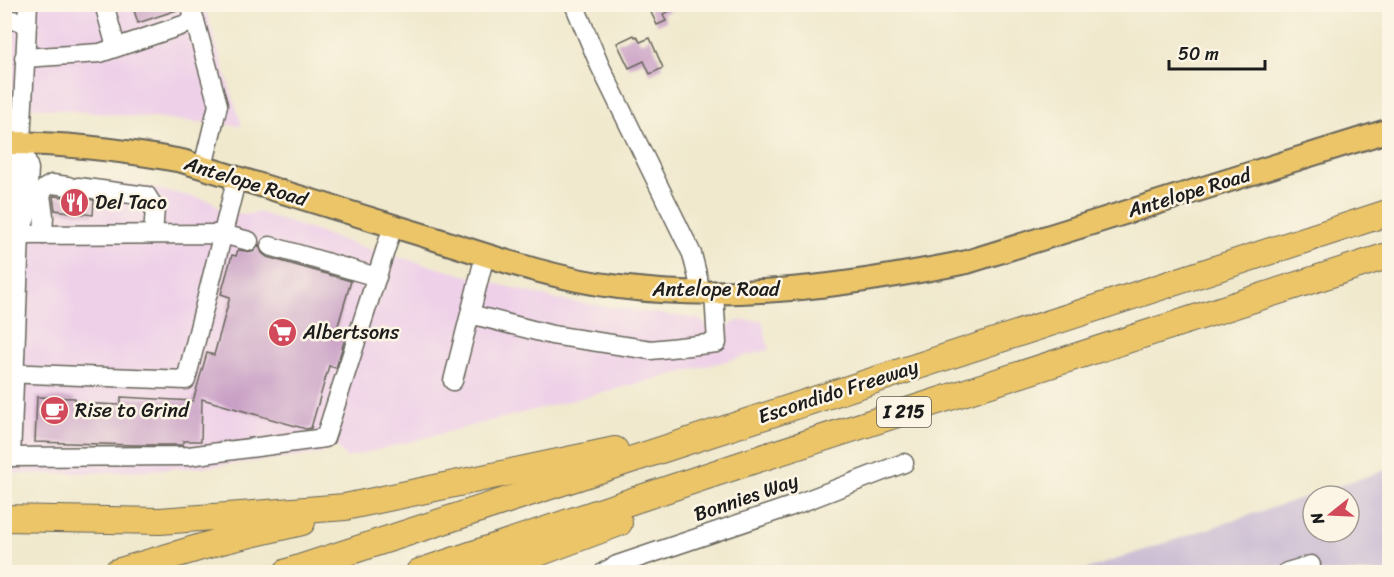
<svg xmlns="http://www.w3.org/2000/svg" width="1394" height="577" font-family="Sriracha,sans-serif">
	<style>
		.built { fill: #eed0e8 }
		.industrial { fill: #ccbed4; fill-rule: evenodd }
		.building { fill: #c79dc5 }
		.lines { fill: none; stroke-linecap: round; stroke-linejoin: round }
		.minor-casing { stroke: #66645a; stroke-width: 21 }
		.major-casing { stroke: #66645a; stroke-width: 26 }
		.highway-casing { stroke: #66645a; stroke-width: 28 }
		.minor { stroke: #fff; stroke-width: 18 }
		.major { stroke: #ecc569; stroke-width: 22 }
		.highway { stroke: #ecc569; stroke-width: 26 }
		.labels { text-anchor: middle; stroke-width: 5; stroke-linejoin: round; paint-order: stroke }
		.shield { fill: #fcf5e5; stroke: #5f5d58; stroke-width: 1.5 }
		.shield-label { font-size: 18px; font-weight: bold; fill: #1c1c1c }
		.street-label { font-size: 20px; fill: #1c1c1c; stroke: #fcf5e5 }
		.poi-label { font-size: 20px; fill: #1c1c1c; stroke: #fcf5e5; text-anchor: start }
	</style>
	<rect width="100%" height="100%" fill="#fcf5e5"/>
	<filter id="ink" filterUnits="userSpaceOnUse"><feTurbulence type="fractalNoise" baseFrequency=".0167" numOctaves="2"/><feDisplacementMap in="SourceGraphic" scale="12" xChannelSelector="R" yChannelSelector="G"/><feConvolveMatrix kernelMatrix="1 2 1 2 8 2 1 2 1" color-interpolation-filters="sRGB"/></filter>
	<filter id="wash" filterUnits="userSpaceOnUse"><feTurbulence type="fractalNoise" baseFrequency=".008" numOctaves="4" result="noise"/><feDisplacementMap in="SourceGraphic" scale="24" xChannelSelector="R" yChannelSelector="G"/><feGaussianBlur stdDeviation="1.35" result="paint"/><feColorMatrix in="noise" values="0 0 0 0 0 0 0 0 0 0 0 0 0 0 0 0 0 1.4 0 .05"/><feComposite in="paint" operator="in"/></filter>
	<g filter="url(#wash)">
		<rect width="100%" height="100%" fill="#f0e9ce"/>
		<!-- built -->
		<g class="built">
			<path d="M4,5H204L242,126L5,105Z"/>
			<path d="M53,176L140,185L211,201L219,208L245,215L258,212L368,249L558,300L699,319L709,328L726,327L737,321L762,320L769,350L346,458L336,446L320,454L204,467L89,473L5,474L4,180L41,183Z"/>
		</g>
		<!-- industrial -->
		<path class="industrial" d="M1389,469V572H1078ZM1313,496H1349V532H1313Z"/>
		<g id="blocks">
			<!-- building -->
			<g class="building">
				<path d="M132,4H179L180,9L138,23Z"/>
				<path d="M647,4H684L663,14L666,21L657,25Z"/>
				<path d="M634,35L635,37L637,36L640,42L650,38L663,68L650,74L644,61L629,68L617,43Z"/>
				<path d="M54,196L94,200L93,215L55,210L53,197Z"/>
				<path d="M259,245L262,253L267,257L351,281L337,329L347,332L336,368L329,366L311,428L306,429L202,399L201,441H183V445H134L35,442L37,397L75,398V403L121,405V397L193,401L207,353L214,355L230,297L221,294L232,255L236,256L238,250L253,252Z"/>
			</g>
		</g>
	</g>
	<g filter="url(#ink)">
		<use href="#blocks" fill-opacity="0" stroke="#66645a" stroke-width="1.5"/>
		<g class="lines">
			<defs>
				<g id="minor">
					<path d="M104,4L116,47"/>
					<path d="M574,4L600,66L692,254L698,278L700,294"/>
					<path d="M4,19L26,22"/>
					<path d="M195,21L218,105L203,167"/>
					<path d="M24,58L100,53L195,21L190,4"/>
					<path d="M78,187L147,196L155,209L153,234"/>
					<path d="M20,235L11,220V174L21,143L28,4"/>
					<path d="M43,235L44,216L41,195L45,188L52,184L68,186"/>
					<path d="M4,237L20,235L222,234L249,241"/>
					<path d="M270,246L377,277"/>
					<path d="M470,314L552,335L651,350L717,343L714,293"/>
					<path d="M4,373L186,380L237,177"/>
					<path d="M453,381L485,255"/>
					<path d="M4,457L189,456L325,438L393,226"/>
					<path d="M11,457L20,235L26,217L29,169L21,143"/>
					<path d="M604,572L617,565L789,507L904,463"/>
					<path d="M1287,572L1311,565"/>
				</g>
				<path id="major" d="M4,143C65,143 123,150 182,161C264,186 345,211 426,236C489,256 553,279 619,287C736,302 852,285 967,262L1390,130"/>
				<g id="highway">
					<path d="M4,518L160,521L345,507L615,450"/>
					<path d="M117,572L225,540L302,522"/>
					<path d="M287,572L1390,212"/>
					<path d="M419,572L749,462L1390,255"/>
					<path d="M488,572L619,523"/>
				</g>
			</defs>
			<!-- minor casing -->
			<use href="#minor" class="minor-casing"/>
			<!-- major casing -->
			<use href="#major" class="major-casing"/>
			<!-- highway casing -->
			<use href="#highway" class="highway-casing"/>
			<!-- minor -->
			<use href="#minor" class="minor"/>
			<!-- major -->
			<use href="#major" class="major"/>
			<!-- highway -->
			<use href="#highway" class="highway"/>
		</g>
	</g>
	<!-- icons -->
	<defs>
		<symbol id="restaurant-disc" viewBox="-11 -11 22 22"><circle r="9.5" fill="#d1495b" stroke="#fcf5e5"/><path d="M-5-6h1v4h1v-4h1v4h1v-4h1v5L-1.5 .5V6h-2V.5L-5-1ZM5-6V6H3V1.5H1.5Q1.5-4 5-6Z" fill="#fff"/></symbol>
		<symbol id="supermarket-disc" viewBox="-11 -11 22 22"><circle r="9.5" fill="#d1495b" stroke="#fcf5e5"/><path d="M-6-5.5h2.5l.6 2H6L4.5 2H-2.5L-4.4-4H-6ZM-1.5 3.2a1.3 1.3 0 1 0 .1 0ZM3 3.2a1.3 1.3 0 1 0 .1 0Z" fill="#fff"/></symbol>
		<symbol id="cafe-disc" viewBox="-11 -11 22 22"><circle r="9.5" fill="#d1495b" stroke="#fcf5e5"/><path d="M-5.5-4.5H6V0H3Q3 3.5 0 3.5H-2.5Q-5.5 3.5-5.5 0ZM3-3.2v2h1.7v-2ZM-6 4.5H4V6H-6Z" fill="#fff"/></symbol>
	</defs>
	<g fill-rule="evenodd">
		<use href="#restaurant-disc" x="58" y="186" width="33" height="33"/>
		<use href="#supermarket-disc" x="266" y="316" width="33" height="33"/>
		<use href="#cafe-disc" x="38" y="394" width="33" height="33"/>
	</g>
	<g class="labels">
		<!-- shield labels -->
		<rect class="shield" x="877" y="397" width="54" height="30" rx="4.5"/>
		<g class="shield-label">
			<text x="904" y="418">I 215</text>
		</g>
		<!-- street labels -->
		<g class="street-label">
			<text transform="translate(246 181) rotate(17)" y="7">Antelope Road</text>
			<text transform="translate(1189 192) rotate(-17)" y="7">Antelope Road</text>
			<text x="716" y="296">Antelope Road</text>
			<text transform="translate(838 391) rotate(-18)" y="7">Escondido Freeway</text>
			<text transform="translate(746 497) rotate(-19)" y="7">Bonnies Way</text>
		</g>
		<!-- poi labels -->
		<g class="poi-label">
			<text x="95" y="209">Del Taco</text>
			<text x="303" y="339">Albertsons</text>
			<text x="75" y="417">Rise to Grind</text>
		</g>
	</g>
	<!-- margin -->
	<rect width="1394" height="577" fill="none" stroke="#fcf5e5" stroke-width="24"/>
	<!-- north arrow -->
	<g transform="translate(1331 514) rotate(252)"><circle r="28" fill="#fcf5e5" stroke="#a29e95" stroke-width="1.5"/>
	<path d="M0-4.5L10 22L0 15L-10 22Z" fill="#d1495b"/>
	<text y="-9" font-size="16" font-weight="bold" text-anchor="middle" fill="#1c1c1c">N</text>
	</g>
	<!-- scale -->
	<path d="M1169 60v9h96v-9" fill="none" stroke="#1c1c1c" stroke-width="3"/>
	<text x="1178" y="60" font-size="18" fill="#1c1c1c" stroke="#fcf5e5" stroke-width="4.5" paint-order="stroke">50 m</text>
</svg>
